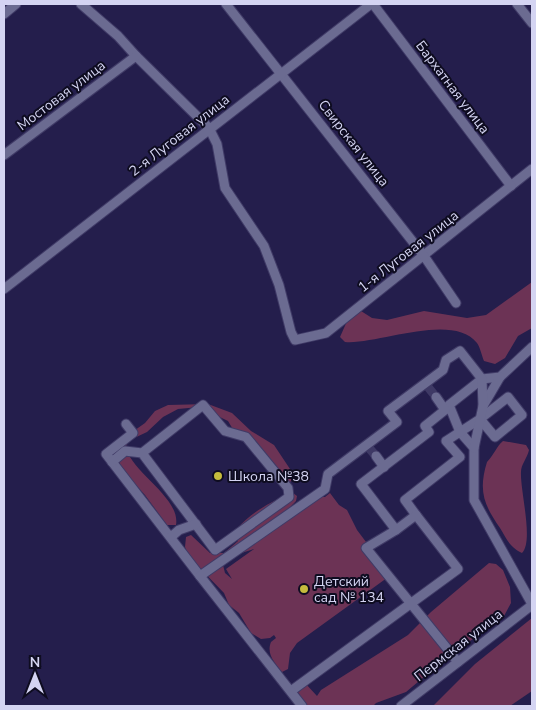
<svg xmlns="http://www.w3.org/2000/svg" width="536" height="710" font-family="'Nunito Sans',sans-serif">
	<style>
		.green { fill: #6c3355; fill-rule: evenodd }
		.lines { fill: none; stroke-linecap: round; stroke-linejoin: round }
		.minor-tunnel { stroke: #3e3965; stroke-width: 9; stroke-dasharray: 9 4.5; stroke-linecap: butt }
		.minor-casing { stroke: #403b67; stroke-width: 11 }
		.minor { stroke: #6b6b91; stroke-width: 9 }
		.poi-dot { fill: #c5bc3d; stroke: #0e0c20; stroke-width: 2 }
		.labels { text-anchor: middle; stroke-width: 4; stroke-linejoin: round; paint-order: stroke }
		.street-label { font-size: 14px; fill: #d4d4f2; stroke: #0e0c20 }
		.poi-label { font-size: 14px; fill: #d4d4f2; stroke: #0e0c20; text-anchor: start }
	</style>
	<rect width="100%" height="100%" fill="#241e4c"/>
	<!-- green -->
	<g class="green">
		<path d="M532,282V328L518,336L505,358L495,364L484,361C482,356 480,347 477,343C452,312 378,345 345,342L340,337L348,319L356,311H361L372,318L387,320L424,311L467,318L486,315Z"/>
		<path d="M208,404L232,413L251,431L274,445L292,472V480L289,483L234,431L228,421L199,407L178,409L163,417L147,432L130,440L126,446C128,470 181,497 176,525H167L145,495L121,469L115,457V448L121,440L145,423L155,411L168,405Z"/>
		<path d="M503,441L526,445L529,450C527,459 521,464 521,472C520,491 534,541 522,553C509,547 507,539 500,528C484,505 478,491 487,462C494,455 496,447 503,441Z"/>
		<path d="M293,493L297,496L296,501L278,520L314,497H325L330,493L339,505L347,510L357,530L391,575L297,643L290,653L288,669L282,672C275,663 266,654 271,642L276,638L274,635L270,638L261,639L251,633L239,613L229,605L224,593L189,557L185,547L186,537L191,535L210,553H224L238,541L237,529C250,513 273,500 293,493ZM254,549L226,569L232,579L225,573L223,565L232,556Z"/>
		<path d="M489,563L496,564L503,570L510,587L511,603L504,616L481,629L473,639L456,650L406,692L376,703L373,706H304L295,689L305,683L317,696L321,690L408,635L431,612Z"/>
		<path d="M532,618V691L510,706H433L475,664Z"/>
	</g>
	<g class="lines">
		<!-- minor-tunnel -->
		<g class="minor-tunnel">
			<path d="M428,387L436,397"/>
			<path d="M369,448L376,456"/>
		</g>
		<defs>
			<g id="minor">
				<path d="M81,4L118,36L136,56L209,128L217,144L225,188L264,246L279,285L291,332L295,340L326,333L532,169"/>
				<path d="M226,4L424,256L456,303"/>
				<path d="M373,4L511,186"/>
				<path d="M517,4L532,23"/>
				<path d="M4,14L16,4"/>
				<path d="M4,155L136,56"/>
				<path d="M4,289L371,4"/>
				<path d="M532,347L500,377L482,379L449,405L460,432L474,448V500L532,604"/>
				<path d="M483,406L500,377"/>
				<path d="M126,424L133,433L106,454L200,576"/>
				<path d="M376,456L384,467"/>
				<path d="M112,462L125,451L142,453L203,405L225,431L246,437L288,488L289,497L215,550L142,453"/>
				<path d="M416,515L405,500L460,457L446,441L480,419L508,397L522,415L495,437L480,419"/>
				<path d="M396,530L366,548L458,662"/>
				<path d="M171,537L179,530L196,524"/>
				<path d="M291,691L458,569L416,515L396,530L361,484L429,432L425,426L445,410L436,397"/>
				<path d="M302,706L200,576L325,489L328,474L397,422L388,411L443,370L446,360L460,351L482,379L483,406L474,448"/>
				<path d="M401,706L532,605"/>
			</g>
		</defs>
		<!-- minor casing -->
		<use href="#minor" class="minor-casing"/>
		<!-- minor -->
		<use href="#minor" class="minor"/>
	</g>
	<!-- markers -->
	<g class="poi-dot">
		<circle cx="218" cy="476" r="5"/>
		<circle cx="304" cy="589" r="5"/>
	</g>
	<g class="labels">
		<!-- street labels -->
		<g class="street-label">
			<text transform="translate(453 87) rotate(53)" y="5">Бархатная улица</text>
			<text transform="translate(61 95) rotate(-37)" y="5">Мостовая улица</text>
			<text transform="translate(179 135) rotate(-38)" y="5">2-я Луговая улица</text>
			<text transform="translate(354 143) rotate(52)" y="5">Свирская улица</text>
			<text transform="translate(408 251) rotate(-38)" y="5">1-я Луговая улица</text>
			<text transform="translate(458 645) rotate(-38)" y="5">Пермская улица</text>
		</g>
		<!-- poi labels -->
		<g class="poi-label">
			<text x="228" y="481">Школа №38</text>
			<text x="314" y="586">Детский<tspan x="314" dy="16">сад № 134</tspan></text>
		</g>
	</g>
	<!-- border -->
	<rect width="536" height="710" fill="none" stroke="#d4d4f2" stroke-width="10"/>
	<!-- north arrow -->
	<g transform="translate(35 675)" stroke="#0e0c20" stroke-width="4" paint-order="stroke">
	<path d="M0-4L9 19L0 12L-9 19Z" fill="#d4d4f2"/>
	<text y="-8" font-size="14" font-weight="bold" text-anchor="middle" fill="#d4d4f2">N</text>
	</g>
</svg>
